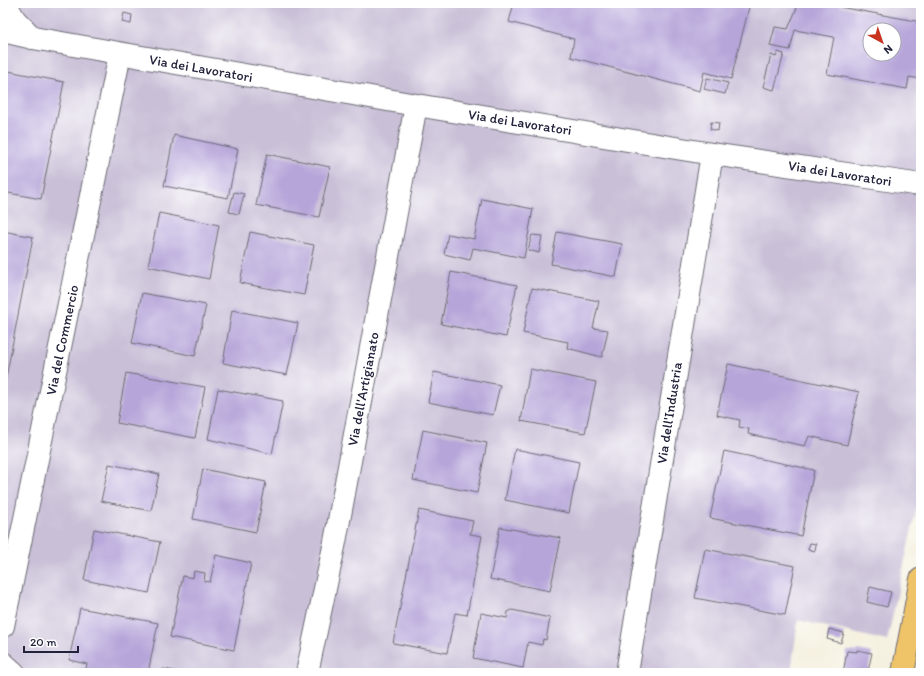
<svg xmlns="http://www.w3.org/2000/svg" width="924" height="676" font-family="Itim,sans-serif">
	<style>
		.industrial { fill: #c9bfd7; fill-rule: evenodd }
		.building { fill: #b6a5d9; fill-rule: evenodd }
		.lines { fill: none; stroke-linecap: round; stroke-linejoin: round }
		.minor-casing { stroke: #6c6a75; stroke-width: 24 }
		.major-casing { stroke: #6c6a75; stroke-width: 24 }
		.minor { stroke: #fff; stroke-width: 22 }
		.major { stroke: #efc469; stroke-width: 22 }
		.labels { text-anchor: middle; stroke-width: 3; stroke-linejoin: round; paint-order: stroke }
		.street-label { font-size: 14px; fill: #22223b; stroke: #fff }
	</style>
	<rect width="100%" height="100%" fill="#fff"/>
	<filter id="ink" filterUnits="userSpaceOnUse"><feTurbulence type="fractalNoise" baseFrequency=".025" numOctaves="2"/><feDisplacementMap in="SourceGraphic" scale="8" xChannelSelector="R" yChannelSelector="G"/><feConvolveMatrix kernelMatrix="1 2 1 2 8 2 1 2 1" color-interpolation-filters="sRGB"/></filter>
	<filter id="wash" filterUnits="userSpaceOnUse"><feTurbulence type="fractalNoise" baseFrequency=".012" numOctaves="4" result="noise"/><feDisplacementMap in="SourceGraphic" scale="16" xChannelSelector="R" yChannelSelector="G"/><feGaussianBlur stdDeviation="0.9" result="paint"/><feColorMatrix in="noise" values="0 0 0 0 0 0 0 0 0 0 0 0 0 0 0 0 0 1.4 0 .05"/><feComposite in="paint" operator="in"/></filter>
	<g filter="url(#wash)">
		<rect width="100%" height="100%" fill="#f5f1e0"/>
		<!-- industrial -->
		<path class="industrial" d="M3,3H911L921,5V488L887,641L798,620L791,673H3ZM870,30H894V54H870Z"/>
		<g id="blocks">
			<!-- building -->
			<g class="building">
				<path d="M514,3H750L731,79L704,72L700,91L571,57L574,39L509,22Z"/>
				<path d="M799,3H839L840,7L921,22V79L909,77L907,89L827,74L834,37L795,30L790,50L770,46L775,27L788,29ZM870,30H894V54H870Z"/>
				<path d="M124,13L132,15L131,24L122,22Z"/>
				<path d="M778,52L784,54L774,90L763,87L771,55L776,57Z"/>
				<path d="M3,70L64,82L41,199L3,192Z"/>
				<path d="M707,78L728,83L725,94L704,89Z"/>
				<path d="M711,122L719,123L718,131L710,129Z"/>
				<path d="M174,135L238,149L228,198L164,186Z"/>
				<path d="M267,154L330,167L319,217L256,205Z"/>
				<path d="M234,192L244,194L239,214L229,212Z"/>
				<path d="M482,199L533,209L524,258L473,248L470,260L444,254L448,234L474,239Z"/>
				<path d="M159,213L219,225L209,279L148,266Z"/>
				<path d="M3,231L33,237L4,388H3Z"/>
				<path d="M250,232L314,245L304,295L240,283Z"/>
				<path d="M557,232L622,244L616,277L551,264Z"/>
				<path d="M532,235L542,236L539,253L528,250Z"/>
				<path d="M451,272L517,285L506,337L441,324Z"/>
				<path d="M532,288L599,301L593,328L608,330L602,357L567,348L568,342L523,333Z"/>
				<path d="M142,293L206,305L195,356L132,343Z"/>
				<path d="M232,310L298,323L287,375L223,363Z"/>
				<path d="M728,364L859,392L847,445L809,436L805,446L748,434L749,429L739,427L740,420L717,415Z"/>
				<path d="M530,369L596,382L585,433L521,421Z"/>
				<path d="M434,372L500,385L493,415L428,402Z"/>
				<path d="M126,373L205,387L195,438L117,423Z"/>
				<path d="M218,389L283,401L272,454L208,439Z"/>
				<path d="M423,430L487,443L477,493L413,480Z"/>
				<path d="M515,449L579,462L569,513L505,500Z"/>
				<path d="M724,451L814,470L801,536L710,518Z"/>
				<path d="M109,464L159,474L151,511L101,501Z"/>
				<path d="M203,469L266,482L256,532L193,519Z"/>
				<path d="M419,510L473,521L470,534L482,536L467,615L455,613L447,653L393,643Z"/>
				<path d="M500,527L561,538L550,591L490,579Z"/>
				<path d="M94,529L160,542L149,593L84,580Z"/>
				<path d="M810,543L816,544L815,551L808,549Z"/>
				<path d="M705,549L795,566L785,615L695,598Z"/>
				<path d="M216,555L251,563L234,650L170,637L183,576L193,578L194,571L205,573L204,581L210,582Z"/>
				<path d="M870,587L891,592L887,607L867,602Z"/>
				<path d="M80,608L158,623L148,673L122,671L121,673H85L87,664L69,660Z"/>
				<path d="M512,610L550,618L546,640L543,639L542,645L528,642L523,668L473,658L481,613L507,618L508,612Z"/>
				<path d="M829,629L844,633L841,643L827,639Z"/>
				<path d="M857,650L872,653L868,671L876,673H843L847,651L857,652Z"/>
				<path d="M163,669L181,672L180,673H162Z"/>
			</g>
		</g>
	</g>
	<g filter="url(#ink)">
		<use href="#blocks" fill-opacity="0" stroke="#6c6a75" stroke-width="1"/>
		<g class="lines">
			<defs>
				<g id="minor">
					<path d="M5,3L15,20L33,38"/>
					<path d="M3,31L33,38L416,105L712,154L921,185"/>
					<path d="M3,626L120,54"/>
					<path d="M3,663L14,673"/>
					<path d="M307,673L335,542L416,105"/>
					<path d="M627,673L712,154"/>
				</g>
				<path id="major" d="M903,673L921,579"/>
			</defs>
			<!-- minor casing -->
			<use href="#minor" class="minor-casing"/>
			<!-- major casing -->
			<use href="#major" class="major-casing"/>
			<!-- minor -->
			<use href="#minor" class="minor"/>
			<!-- major -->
			<use href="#major" class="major"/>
		</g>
	</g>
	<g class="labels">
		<!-- street labels -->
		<g class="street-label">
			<text transform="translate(201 68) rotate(10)" y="5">Via dei Lavoratori</text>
			<text transform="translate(520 122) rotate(9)" y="5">Via dei Lavoratori</text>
			<text transform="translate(840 173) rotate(9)" y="5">Via dei Lavoratori</text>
			<text transform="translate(62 340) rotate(-78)" y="5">Via del Commercio</text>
			<text transform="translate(363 389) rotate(-79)" y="5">Via dell'Artigianato</text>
			<text transform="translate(669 413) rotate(-81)" y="5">Via dell'Industria</text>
		</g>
	</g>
	<!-- margin -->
	<rect width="924" height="676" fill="none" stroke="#fff" stroke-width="16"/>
	<!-- north arrow -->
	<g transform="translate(882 42) rotate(140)"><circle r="19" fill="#ffffff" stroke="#a7a7b1"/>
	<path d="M0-3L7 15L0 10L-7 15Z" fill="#c8321e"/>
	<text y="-6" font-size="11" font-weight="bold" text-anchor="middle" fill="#22223b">N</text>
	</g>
	<!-- scale -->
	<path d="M24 646v6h54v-6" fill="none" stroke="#22223b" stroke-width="2"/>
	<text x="30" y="646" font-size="12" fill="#22223b" stroke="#ffffff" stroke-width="3" paint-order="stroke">20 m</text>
</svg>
